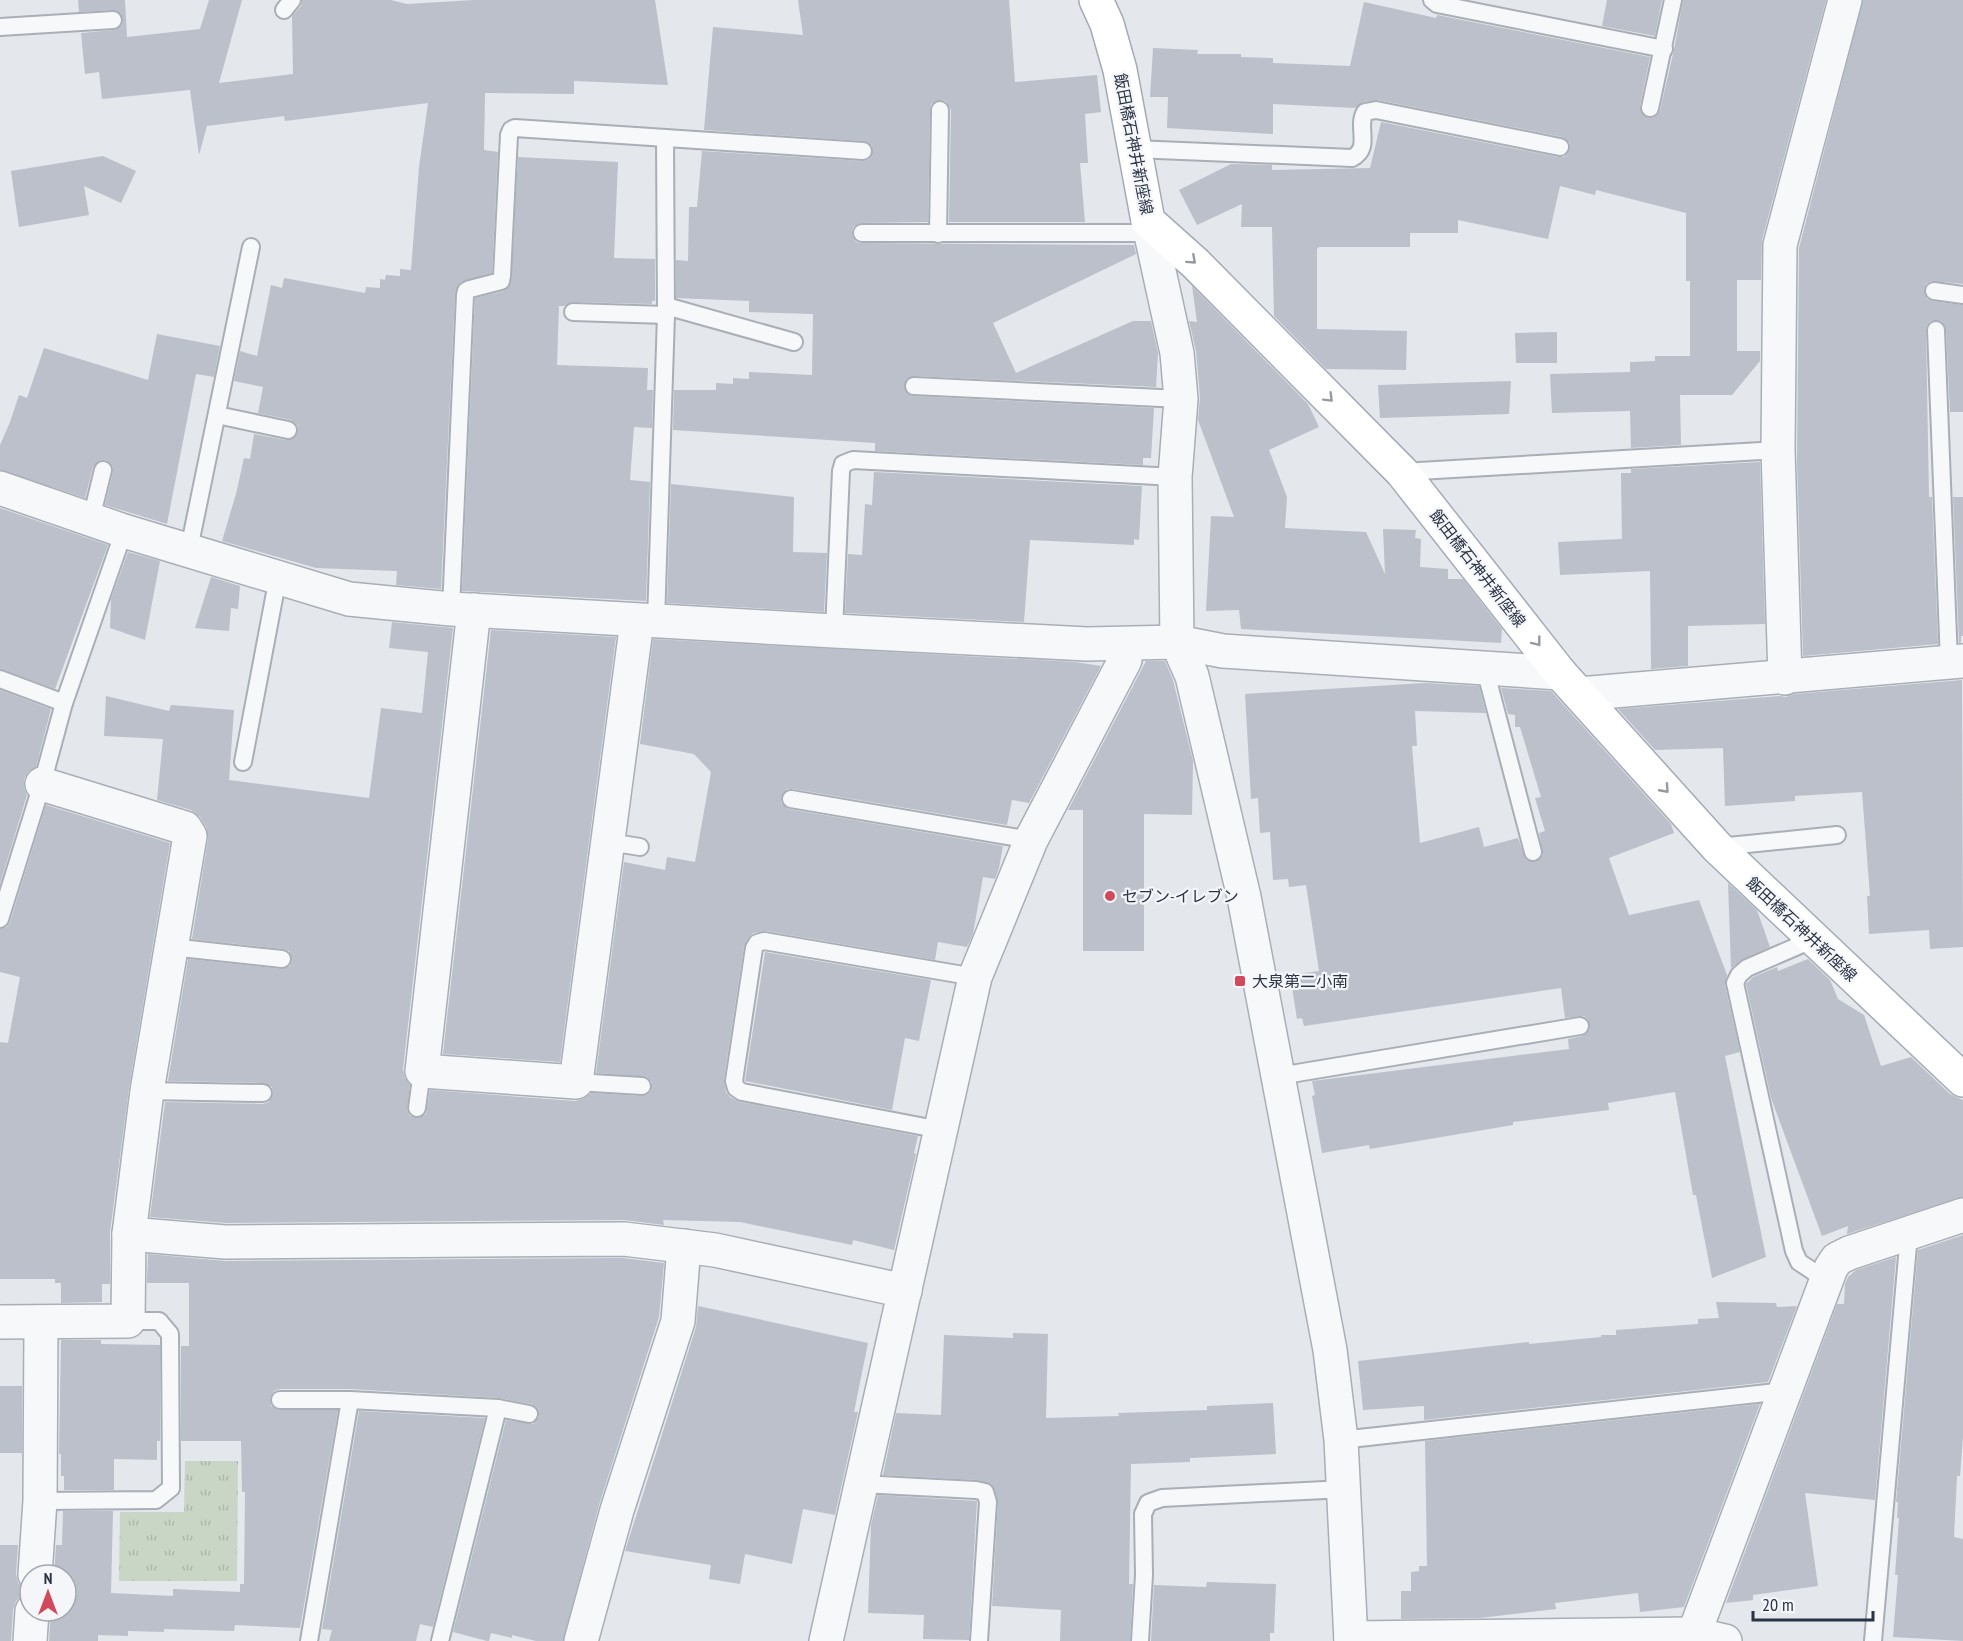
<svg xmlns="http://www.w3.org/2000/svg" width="1963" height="1641" font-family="'PT Sans Narrow','Noto Sans JP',sans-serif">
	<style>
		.park { fill: url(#park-tufts) }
		.building { fill: #bbc0ca }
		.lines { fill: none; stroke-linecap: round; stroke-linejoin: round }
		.service-casing { stroke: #a9aeb7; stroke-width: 20 }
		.minor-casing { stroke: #a9aeb7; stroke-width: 36 }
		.tertiary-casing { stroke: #a9aeb7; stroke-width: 36 }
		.primary-casing { stroke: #a3abb8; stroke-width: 36 }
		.service { stroke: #f7f8fa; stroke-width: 16 }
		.minor { stroke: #f7f8fa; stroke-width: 33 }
		.tertiary { stroke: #f7f8fa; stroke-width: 33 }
		.primary { stroke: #fff; stroke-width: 33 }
		.oneway { stroke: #959aa2 }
		.poi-dot { fill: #d1495b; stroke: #f4f6f9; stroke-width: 2 }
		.labels { text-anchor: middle; stroke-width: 4.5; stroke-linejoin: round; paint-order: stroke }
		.street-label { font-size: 16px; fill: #2b3445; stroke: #f4f6f9 }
		.poi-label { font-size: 16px; fill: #2b3445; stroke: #f4f6f9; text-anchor: start }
	</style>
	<defs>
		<pattern id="park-tufts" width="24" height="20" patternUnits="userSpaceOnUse" patternTransform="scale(1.5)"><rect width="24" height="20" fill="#c9d6c5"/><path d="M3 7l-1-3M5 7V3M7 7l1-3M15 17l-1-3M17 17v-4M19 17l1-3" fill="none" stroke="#adb8ab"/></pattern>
	</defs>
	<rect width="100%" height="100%" fill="#e4e7ec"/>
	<!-- park -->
	<path class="park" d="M185,1461H238L237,1581H119L120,1512H184Z"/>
	<!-- building -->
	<g class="building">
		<path d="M78,0H125L127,37L200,29L209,0H242L219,83L293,74L292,16L301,6L302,0H391L407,4L474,0H655L668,85L574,81V94L485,93L484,150L498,152L492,273L461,282L458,285L455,293L441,589L396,585L397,571L316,568L222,541L236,494L244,458L250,459L254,434L286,440L295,437L298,432V426L291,420L258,413L263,387L234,381L240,351L257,356L271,285L282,288L284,278L365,293L366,287L380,288V279L385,280L386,275L400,276V269L411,270L419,167L428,103L285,121L284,116L207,126L199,155L190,90L102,99L99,72L85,74L81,33L114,30L122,25L123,19L121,14L113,10L79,12Z"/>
		<path d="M798,0H1009L1015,82L1097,75L1101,112L1085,114L1088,163H1080L1085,222H949L951,110L946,101L940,100L931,104L930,110L928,222L861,223L853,227L852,234L856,242L862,243L1134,245L1136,254L993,323L1016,373L1133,321H1151L1158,353L1156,387L915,376L906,380L904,386L908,394L913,396L1154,408L1151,458H1143V465L875,451V443L673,430L674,390H716V383L733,384V378L749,379V372L812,375L813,314L749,312V301L676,298V260L688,261L689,207H697L702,151L862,161L868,160L872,156V146L864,141L704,130L713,27L803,35Z"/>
		<path d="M1607,0H1662L1655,36L1602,26Z"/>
		<path d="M1683,0H1826L1762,240L1761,280H1737V351H1760V361L1732,395H1680L1681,445L1631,448L1630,411L1552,413L1550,374L1630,372V362L1655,361V356H1690V281H1686V213L1596,190L1595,195L1560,186L1548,239L1458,220V233H1410V247H1319L1317,249V329L1407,331L1406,370L1326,369L1274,316L1272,227H1241L1242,204L1197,225L1179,190L1231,164L1272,165V170L1370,168L1381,122L1558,157H1564L1568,153L1570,143L1562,137L1378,100L1363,102L1355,108L1273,104V134L1167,128L1168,97H1150L1153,48L1198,50L1197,54H1241V57L1273,58V63L1350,66L1364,2L1436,18L1437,15L1650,57L1640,106L1643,115L1653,118L1657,115L1660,110L1674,50Z"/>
		<path d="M1863,0H1963V284L1931,281L1926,284L1924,290L1927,299L1932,301L1963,305V412H1950L1946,329L1941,321H1931L1927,325L1926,330L1929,497H1932L1938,644L1803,656L1797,462L1799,248Z"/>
		<path d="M103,156L136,171L121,203L84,186L89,215L19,227L11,171Z"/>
		<path d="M518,157L618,162L614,258L655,259V301H652V304L573,302L564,306H559L557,365L648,368L647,390H653L652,428L634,427L630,480L650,482L646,601L462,591L475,298L504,291L511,283Z"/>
		<path d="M1192,286L1308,404L1319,427L1269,450L1287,497L1285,528L1366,532L1385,574L1383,529L1416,530L1415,538L1421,539L1420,567L1448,569V579H1463L1502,629L1501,643L1241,629L1239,610L1206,611L1211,516L1234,517L1198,420L1200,397L1196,351L1189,321L1197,322Z"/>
		<path d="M1557,332V363H1516L1515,333Z"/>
		<path d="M157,334L220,346L214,377L196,374L167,524L105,505L113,472V467L106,460H100L93,467L85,498L0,470V445L10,422L19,395L27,398L44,348L148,380Z"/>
		<path d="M1511,381L1509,414L1380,418L1378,385Z"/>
		<path d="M1760,462L1765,624L1688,626V666L1651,669L1650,571L1560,575L1558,542L1622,539L1621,473H1631V469Z"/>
		<path d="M874,472L1142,486L1139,540L1134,539V545L1030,540L1024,622L845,613L848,554L862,555L865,504L872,505Z"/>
		<path d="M671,484L794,497L793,552L827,553L824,612L667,603Z"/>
		<path d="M1953,497H1963V636H1961V642L1959,643Z"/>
		<path d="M0,508L108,545L55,689L0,669Z"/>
		<path d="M128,552L160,561L145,640L110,628L111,599Z"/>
		<path d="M211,577L240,586L238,609L231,608L229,631L195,628Z"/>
		<path d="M392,622L453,628L403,1069L405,1078L410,1084L407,1111L410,1116L416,1118L426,1114L430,1090L575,1101L583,1099L591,1093L641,1096L647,1095L651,1091L652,1082L647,1077L596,1073L624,862L665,870L667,857L695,862L711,772L694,754L640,744L653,639L1075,662L1101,666L1029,803L1012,800L1007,825L793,789H787L781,797V803L789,809L1003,846L999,868L995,879L983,877L973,934L967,947L938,942L935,960L766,931L753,933L748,938L744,946L724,1079L726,1092L730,1097L740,1102L918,1136L914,1153L916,1154L894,1250L853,1240L852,1245L740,1222L663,1220L664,1225L624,1220L226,1223L150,1217L165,1102L263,1104L269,1102L273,1094L272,1087L263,1083L168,1081L188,959L281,969L290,966L292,960L289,951L283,949L192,939L208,839L206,827L200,817L191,810L157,800L163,739L104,736L106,696L169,711L171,705L234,710L229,780L369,798L381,708L422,713L428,652L389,648Z"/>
		<path d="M491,630L616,637L560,1062L443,1054Z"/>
		<path d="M1146,661H1165L1173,680L1193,761L1192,815L1144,814V951H1083V810H1068Z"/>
		<path d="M1962,680L1963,947L1930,949L1929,930L1869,934L1867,896H1870L1862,792L1795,796V801L1725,806L1723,748L1655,750L1618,709L1780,696L1786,697L1794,694Z"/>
		<path d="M1425,683L1479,686L1486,713L1415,711L1417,746H1412L1420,843L1479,827L1484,847L1518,838L1526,860L1535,862L1543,855L1539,833L1545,831L1535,798L1541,797L1520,727H1515V715L1508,714L1501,688L1551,691L1671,824L1674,833L1609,858L1629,915L1699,900L1727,975L1725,985L1740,1052L1725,1056L1766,1257L1712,1278L1696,1195H1693L1675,1092L1608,1103L1609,1110L1513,1122V1125L1370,1149L1369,1145L1322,1153L1312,1096L1315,1095L1312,1081L1569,1049L1568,1039L1582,1036L1590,1029L1588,1020L1584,1016L1565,1018L1561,988L1304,1026L1302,1018L1297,1019L1290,975L1319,971L1306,885L1289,887L1288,879L1273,880L1270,832L1260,833L1258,798L1251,799L1245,694Z"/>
		<path d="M0,690L51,709L36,767L29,771L24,779V788L27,795L0,884Z"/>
		<path d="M46,805L170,843L129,1088L110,1232V1284H102V1302L61,1303V1283H55V1279H0V1042L8,1043L20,977L0,972V929L7,927L10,922Z"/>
		<path d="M1728,883L1757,910L1770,947L1743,959L1731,968Z"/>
		<path d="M765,952L931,980L919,1041L905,1038L892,1110L745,1081Z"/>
		<path d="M1808,959L1830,980L1838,999L1864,1015L1881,1066L1911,1057L1950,1094L1963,1100V1197L1847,1234L1848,1226L1822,1236L1771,1098L1746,984L1753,977L1777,967L1778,971Z"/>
		<path d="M1963,1235V1436L1960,1476H1957L1954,1537L1963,1539V1641L1893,1637L1898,1575H1895L1899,1518H1897L1898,1502H1896L1918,1250Z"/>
		<path d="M148,1254L225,1261L623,1258L664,1263L659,1317L599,1505L563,1641H536L512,1635V1638L491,1633L489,1641H487L453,1632L506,1420L533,1424L539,1417L536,1407L531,1404L499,1398L350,1389H280L274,1391L270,1399L271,1406L279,1410H338L300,1628L235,1625L234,1631L164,1629V1632L128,1631V1636L98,1635V1641H49L51,1611H66V1575H54L56,1545H62L63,1511H113L111,1593L173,1596V1589L240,1592V1584H244L245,1492H242L241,1441H181V1346H189V1283H147Z"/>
		<path d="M1896,1257L1875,1500L1805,1493L1818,1586L1753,1595V1600L1726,1603L1837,1304H1844L1845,1284L1848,1277L1856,1270Z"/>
		<path d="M1716,1302L1776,1303L1777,1307L1797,1306L1768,1382L1424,1420V1406L1363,1410L1358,1361L1529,1342V1344L1601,1337V1335H1616V1330L1698,1324V1319L1719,1318Z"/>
		<path d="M698,1306L868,1343L854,1412H858L835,1515L803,1509L792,1564L745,1554L740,1584L709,1579L711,1565L625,1551L696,1327Z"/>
		<path d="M1013,1333L1048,1334L1046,1418L1119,1416L1118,1413L1207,1410V1406L1273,1403L1276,1454L1190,1458V1462L1131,1464L1129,1584H1133L1130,1641H1060L1061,1610L992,1606L998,1502L992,1484L977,1480L883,1475L896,1413L941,1415L944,1335L1013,1338Z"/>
		<path d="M61,1340H101V1344L160,1345V1441H157V1460L114,1459V1490H64V1476H61V1454H59Z"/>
		<rect x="0" y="1386" width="22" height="67"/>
		<path d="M1760,1404L1684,1607L1640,1612L1638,1593L1555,1603L1556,1609L1480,1618L1401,1619V1591H1411V1572L1419,1571V1566H1427L1425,1441Z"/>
		<path d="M359,1411L485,1418L433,1627L420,1624L416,1641H329L332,1630L322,1629Z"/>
		<path d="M878,1495L977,1501L969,1640L923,1639L924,1615L868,1613L871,1525Z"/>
		<path d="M0,1545H18L16,1574L18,1583L24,1590L30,1593L23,1594L16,1601L13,1610L11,1641H0Z"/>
		<path d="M1207,1582L1276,1584L1274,1633H1270V1641H1151L1154,1585L1206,1587Z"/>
	</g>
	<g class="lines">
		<defs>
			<g id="service">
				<path d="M1432,0L1437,4L1664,49"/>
				<path d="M284,10L292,0"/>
				<path d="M0,27L113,20"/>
				<path d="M1650,108L1673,0"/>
				<path d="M1134,149L1352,158C1372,148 1356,127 1365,112L1376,110L1560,147"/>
				<path d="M862,233H1150"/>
				<path d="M938,234L940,110"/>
				<path d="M1934,291L1963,295"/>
				<path d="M666,306L794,342"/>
				<path d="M573,312L666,315"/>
				<path d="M1936,330L1949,662"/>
				<path d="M914,386L1181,399"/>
				<path d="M217,415L288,430"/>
				<path d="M1402,472L1778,450"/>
				<path d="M91,519L103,470"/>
				<path d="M189,549L251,247"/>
				<path d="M451,609L465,295L466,291L470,289L501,281L502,276L509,135L511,130L515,128L863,151"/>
				<path d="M656,621L666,315L665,138"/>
				<path d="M834,631L841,471L843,464L853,460L1175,477"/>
				<path d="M1485,669L1533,852"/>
				<path d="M0,679L64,703"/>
				<path d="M243,762L278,577"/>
				<path d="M791,799L1031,840"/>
				<path d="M609,842L640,847"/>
				<path d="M1718,847L1837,835"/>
				<path d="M0,919L42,784L64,703L124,531"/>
				<path d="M1814,939L1747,968L1739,975L1735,983L1794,1251L1799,1262L1826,1280"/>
				<path d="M171,947L282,959"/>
				<path d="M1279,1076L1580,1026"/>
				<path d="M576,1082L642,1086"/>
				<path d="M147,1091L263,1093"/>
				<path d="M417,1108L422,1071"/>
				<path d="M941,1130L742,1092L736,1088L734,1081L754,948L757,943L764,941L975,977"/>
				<path d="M280,1400H350"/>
				<path d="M498,1408L529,1414"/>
				<path d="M1341,1440L1784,1391"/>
				<path d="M861,1484L976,1490L985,1492L988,1502L979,1641"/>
				<path d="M40,1501L156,1500L171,1488L170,1334L159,1321H128"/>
				<path d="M309,1641L350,1400L498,1408L440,1641"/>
				<path d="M1140,1641L1144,1575L1143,1514L1148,1503L1162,1498L1345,1489"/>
				<path d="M1873,1641L1909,1234"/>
			</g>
			<g id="minor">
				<path d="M0,488L124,531L349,599L451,609L834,631L1087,644L1177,642L1223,651L1560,673"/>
				<path d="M474,610L422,1071L576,1082L637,621"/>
				<path d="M1785,678L1778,450L1780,245L1845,0"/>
				<path d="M1579,694L1963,661"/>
				<path d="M129,1234L225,1242L624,1239L715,1250L905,1291"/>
				<path d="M0,1322L128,1321L129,1234L147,1091L190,836L185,828L42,784"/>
				<path d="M35,1575L40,1501L41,1322"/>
				<path d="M1694,1634L1831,1268L1837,1259L1849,1253L1963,1215"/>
				<path d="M1351,1638L1694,1634L1725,1641"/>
				<path d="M30,1641L32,1611"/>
				<path d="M581,1641L617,1510L678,1321L684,1246"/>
				<path d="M826,1641L975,977L1031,840L1125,660L1126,644"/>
			</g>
			<path id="tertiary" d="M1148,221L1177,353L1181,399L1175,477L1177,642L1192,676L1244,897L1330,1350L1341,1440L1351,1641"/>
			<path id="primary" d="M1096,0L1107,24L1120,70L1148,221L1195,263L1402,472L1560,673L1717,847L1963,1080"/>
		</defs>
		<!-- service casing -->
		<use href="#service" class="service-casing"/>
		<!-- minor casing -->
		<use href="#minor" class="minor-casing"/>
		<!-- tertiary casing -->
		<use href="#tertiary" class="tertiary-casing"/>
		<!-- primary casing -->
		<use href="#primary" class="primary-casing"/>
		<!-- service -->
		<use href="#service" class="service"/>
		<!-- minor -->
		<use href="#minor" class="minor"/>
		<!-- tertiary -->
		<use href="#tertiary" class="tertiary"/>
		<!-- primary -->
		<use href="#primary" class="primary"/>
	</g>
	<!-- one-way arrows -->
	<defs><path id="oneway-chevron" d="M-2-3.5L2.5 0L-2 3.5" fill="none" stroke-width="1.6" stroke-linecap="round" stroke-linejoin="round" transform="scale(1.5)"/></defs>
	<g class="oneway">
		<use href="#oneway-chevron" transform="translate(1192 260) rotate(42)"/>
		<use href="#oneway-chevron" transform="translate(1329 398) rotate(45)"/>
		<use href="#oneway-chevron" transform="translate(1537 642) rotate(52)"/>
		<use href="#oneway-chevron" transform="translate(1665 789) rotate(48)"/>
	</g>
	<!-- markers -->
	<g class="poi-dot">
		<circle cx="1110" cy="896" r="6"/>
		<rect x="1234" y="975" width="12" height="12" rx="3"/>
	</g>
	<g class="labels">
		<!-- street labels -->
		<g class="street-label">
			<text transform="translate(1134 144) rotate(79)" y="6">飯田橋石神井新座線</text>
			<text transform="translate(1478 568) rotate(52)" y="6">飯田橋石神井新座線</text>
			<text transform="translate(1802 929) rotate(43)" y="6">飯田橋石神井新座線</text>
		</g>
		<!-- poi labels -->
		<g class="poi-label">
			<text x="1122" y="902">セブン-イレブン</text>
			<text x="1252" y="987">大泉第二小南</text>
		</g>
	</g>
	<!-- north arrow -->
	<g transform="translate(48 1593)"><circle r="28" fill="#f4f6f9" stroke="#a4a8b1" stroke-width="1.5"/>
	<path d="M0-4.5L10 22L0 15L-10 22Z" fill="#d1495b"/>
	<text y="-9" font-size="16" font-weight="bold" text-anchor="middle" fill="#2b3445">N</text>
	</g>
	<!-- scale -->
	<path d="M1753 1611v9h120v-9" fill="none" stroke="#2b3445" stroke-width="3"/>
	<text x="1762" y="1611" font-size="18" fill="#2b3445" stroke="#f4f6f9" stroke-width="4.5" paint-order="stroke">20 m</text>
</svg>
